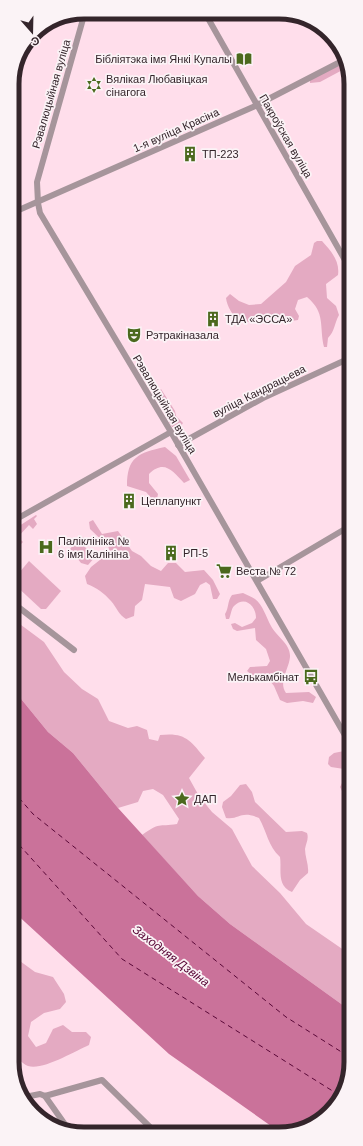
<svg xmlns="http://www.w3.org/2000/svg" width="363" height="1146" font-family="Arial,sans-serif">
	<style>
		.green { fill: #e4aac2 }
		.water { fill: #ca729a }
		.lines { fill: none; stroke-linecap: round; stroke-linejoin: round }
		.ferry { stroke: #590737; stroke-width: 1; stroke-dasharray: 5 4; stroke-linecap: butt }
		.minor { stroke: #a6959b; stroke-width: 6 }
		.labels { text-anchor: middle; stroke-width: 3.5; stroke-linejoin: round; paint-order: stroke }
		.poi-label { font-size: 11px; fill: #34252b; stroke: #fbf3f6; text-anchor: start }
		.street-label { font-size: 11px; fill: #34252b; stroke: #fbf3f6 }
		.water-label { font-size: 12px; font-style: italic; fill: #590737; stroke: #fbf3f6 }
		.rim { fill: none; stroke: #34252b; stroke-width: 5 }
	</style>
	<rect width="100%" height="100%" fill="#ffdeeb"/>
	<!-- green -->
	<g class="green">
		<path d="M345,61L348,67L320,82L310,83V78Z"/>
		<path d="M317,241H322C331,251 340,261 338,275L326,284L327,298L336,306L339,315C334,324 335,331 328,338L327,347H324C319,326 326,313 307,297L298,300L295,309L299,316L298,320C279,324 266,308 249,322H239C233,315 227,307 226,298L230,294L239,301L249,305L261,304L286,282L295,266L311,255L314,243Z"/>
		<path d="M161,389L175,411L176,416L183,423L180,427H172L155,395Z"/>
		<path d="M165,447L176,456L190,480L184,483C173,471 164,459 149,474V483L158,494L157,499L154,501L146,492L127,486C127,457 138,453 165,447Z"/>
		<path d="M36,515L37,516L34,519L37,524L33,529L29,525L18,537L23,542L18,547L13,542V530Z"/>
		<path d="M93,520L102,534L118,531L132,551L141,556L151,566L161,571L168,563H176L185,572L204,570L213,580L220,594L217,599H213L210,585L206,582L200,585L195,594L181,601L174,598L170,587L145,584L142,600L135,606L134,616L126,619C119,615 117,608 111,601C104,593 97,588 87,584L85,576L91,567L110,552L108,546L90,529L89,522Z"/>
		<path d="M83,537L88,541L84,546L95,557L88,565L81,563L70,549L78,539Z"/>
		<path d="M29,561L61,591L46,609H41L13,583V580Z"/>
		<path d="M243,593C247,595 252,597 255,599C263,605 266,617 271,626C276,636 291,644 290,657C289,669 278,682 286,693L309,692L316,697L313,703L303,701L287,703L280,700L274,686L267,677L252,675L247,671L250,667L267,666L270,661L266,649L256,640L255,628L237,631L233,629L231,624L235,623L242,627L252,623L256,618C256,606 245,595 234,606C231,609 231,615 229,619H226L225,614C229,608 227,602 232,595Z"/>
		<path d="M13,619L44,642L64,672L82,689L98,699L109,721L128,728L137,726L147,730L149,739L158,741L160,735C185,732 190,740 205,758L189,778L199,796L212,812L232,829L252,866L280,893L306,924L351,955V1011L230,924L198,896L142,835C160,822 158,827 177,824L179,819L163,795L153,789L143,791L138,802L118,808L73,753L48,732L13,689Z"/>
		<path d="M344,751L350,755L351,791L346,793L342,791L340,787L346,775L344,769L331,767L328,764L329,757L334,753Z"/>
		<path d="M246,784L252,792L255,802L286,832L302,831L307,833C309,839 306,843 305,849C305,857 309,865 308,873L300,880L292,892C276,886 282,869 280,857C268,846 267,832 259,818C240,810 240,820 226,818L222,807L223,802L231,796L240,785Z"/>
		<path d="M13,956L35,972L53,977L64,994L66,1002L60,1009L44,1013L31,1022L28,1036L36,1047L46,1043L53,1029L63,1025L72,1032H86L91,1037L89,1045C75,1051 42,1071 28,1066C25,1065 22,1062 20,1061L15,1079L13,1076V1035L21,1005L13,1001Z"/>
	</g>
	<!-- water -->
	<path class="water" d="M13,689L48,732L73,753L118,808L198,896L230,924L351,1011V1066L333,1109L293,1133H281L169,1054L13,911Z"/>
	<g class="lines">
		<!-- ferry -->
		<g class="ferry">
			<path d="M13,791L33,814L286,1017L351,1058"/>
			<path d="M13,838L122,959L339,1095"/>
		</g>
		<!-- minor -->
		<g class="minor">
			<path d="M85,12L37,182L38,203L40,213L171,432L350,744"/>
			<path d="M205,13L350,269"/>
			<path d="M12,213L253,107L344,60"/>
			<path d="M178,445L263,398L350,358"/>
			<path d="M13,521L171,432"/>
			<path d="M257,581L350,526"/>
			<path d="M13,603L74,650"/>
			<path d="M45,1096L71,1133"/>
			<path d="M25,1097L40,1094L45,1096L102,1080L156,1133"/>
		</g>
	</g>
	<!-- icons -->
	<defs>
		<symbol id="library-bare" viewBox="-9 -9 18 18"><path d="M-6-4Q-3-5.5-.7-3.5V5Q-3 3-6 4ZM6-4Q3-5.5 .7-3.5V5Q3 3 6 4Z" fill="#4b691d" stroke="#fbf3f6" stroke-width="2.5" paint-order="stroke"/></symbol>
		<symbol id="synagogue-bare" viewBox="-9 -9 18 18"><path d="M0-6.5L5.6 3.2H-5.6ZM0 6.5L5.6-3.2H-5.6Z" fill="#4b691d" stroke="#fbf3f6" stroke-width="2.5" paint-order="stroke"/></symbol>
		<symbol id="building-bare" viewBox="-9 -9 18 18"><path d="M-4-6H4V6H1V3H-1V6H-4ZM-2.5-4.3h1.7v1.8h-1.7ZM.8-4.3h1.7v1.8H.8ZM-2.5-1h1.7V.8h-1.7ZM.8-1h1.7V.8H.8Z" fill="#4b691d" stroke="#fbf3f6" stroke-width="2.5" paint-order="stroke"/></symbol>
		<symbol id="theatre-bare" viewBox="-9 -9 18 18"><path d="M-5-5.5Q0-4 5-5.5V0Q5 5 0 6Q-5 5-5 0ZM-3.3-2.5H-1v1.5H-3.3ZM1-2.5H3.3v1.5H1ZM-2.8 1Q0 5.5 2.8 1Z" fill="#4b691d" stroke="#fbf3f6" stroke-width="2.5" paint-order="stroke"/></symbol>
		<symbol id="hospital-bare" viewBox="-9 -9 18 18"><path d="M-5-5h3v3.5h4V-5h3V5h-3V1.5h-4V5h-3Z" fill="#4b691d" stroke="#fbf3f6" stroke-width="2.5" paint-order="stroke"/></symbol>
		<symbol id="supermarket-bare" viewBox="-9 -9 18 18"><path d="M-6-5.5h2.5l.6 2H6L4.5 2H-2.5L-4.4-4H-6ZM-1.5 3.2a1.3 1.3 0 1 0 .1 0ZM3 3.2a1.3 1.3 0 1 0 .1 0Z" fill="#4b691d" stroke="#fbf3f6" stroke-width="2.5" paint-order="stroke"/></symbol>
		<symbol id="bus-bare" viewBox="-9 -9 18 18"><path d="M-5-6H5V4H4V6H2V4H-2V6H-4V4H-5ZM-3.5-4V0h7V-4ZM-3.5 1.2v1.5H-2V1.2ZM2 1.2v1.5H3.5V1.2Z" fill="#4b691d" stroke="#fbf3f6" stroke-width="2.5" paint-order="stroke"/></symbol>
		<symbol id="sight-bare" viewBox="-9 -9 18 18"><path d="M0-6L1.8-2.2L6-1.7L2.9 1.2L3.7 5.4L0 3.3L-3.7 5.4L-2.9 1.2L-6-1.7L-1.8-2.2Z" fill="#4b691d" stroke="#fbf3f6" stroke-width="2.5" paint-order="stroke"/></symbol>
	</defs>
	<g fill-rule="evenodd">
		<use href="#library-bare" x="233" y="48" width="22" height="22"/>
		<use href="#synagogue-bare" x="83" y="74" width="22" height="22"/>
		<use href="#building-bare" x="179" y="143" width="22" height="22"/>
		<use href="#building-bare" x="202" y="308" width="22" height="22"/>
		<use href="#theatre-bare" x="123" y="324" width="22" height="22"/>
		<use href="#building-bare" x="118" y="490" width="22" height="22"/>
		<use href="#hospital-bare" x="35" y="536" width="22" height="22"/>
		<use href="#building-bare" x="160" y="542" width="22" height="22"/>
		<use href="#supermarket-bare" x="213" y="560" width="22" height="22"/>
		<use href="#bus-bare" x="300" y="666" width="22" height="22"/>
		<use href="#sight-bare" x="171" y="788" width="22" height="22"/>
	</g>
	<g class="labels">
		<!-- poi labels -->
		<g class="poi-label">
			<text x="232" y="63" text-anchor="end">Бібліятэка імя Янкі Купалы</text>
			<text x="106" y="83">Вялікая Любавіцкая<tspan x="106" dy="13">сінагога</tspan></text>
			<text x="202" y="158">ТП-223</text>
			<text x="225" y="323">ТДА «ЭССА»</text>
			<text x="146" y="339">Рэтракіназала</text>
			<text x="141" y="505">Цеплапункт</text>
			<text x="58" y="545">Паліклініка №<tspan x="58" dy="13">6 імя Калініна</tspan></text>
			<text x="183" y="557">РП-5</text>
			<text x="236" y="575">Веста № 72</text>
			<text x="299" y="681" text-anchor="end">Мелькамбінат</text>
			<text x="194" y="803">ДАП</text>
		</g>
		<!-- street labels -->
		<g class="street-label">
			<text transform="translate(51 94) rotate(-74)" y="4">Рэвалюцыйная вуліца</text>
			<text transform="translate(176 130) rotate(-24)" y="4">1-я вуліца Красіна</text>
			<text transform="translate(286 136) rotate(60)" y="4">Пакроўская вуліца</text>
			<text transform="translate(259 391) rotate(-27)" y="4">вуліца Кандрацьева</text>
			<text transform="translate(165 404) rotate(59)" y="4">Рэвалюцыйная вуліца</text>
		</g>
		<!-- water labels -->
		<g class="water-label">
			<text transform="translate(171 956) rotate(37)" y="4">Заходняя Дзвіна</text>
		</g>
	</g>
	<!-- crop -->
	<path d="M0 0H363V1146H0ZM84 19H279A65 65 0 0 1 344 84V1062A65 65 0 0 1 279 1127H84A65 65 0 0 1 19 1062V84A65 65 0 0 1 84 19Z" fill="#fbf3f6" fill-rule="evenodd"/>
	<path class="rim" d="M84 19H279A65 65 0 0 1 344 84V1062A65 65 0 0 1 279 1127H84A65 65 0 0 1 19 1062V84A65 65 0 0 1 84 19Z"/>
	<!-- north arrow -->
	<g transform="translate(32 32) rotate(160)" stroke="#fbf3f6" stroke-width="3" paint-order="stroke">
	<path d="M0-3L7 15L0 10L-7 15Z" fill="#34252b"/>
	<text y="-6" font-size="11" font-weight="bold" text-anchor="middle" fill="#34252b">С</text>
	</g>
</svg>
